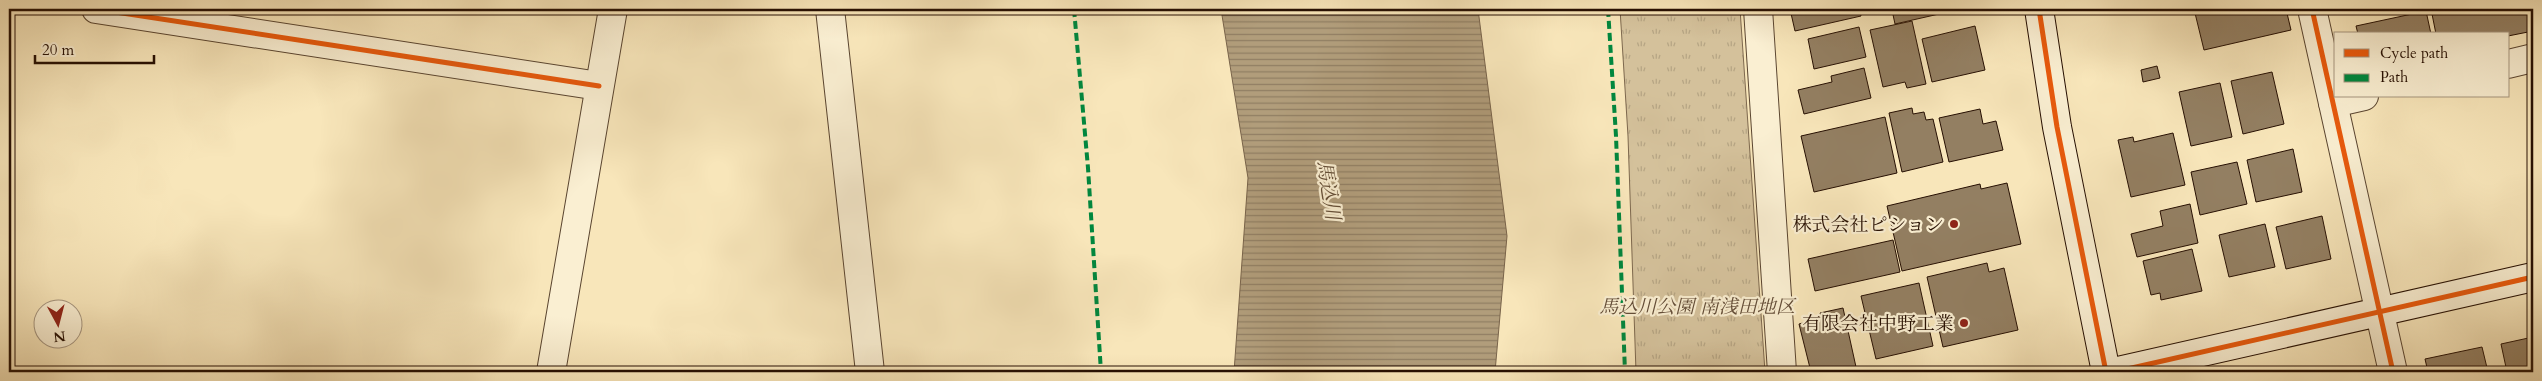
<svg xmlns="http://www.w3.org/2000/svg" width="2542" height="381" font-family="Cardo,'Noto Serif JP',serif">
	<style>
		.park { fill: url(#park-tufts); stroke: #7d684e }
		.water { fill: url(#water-rules); stroke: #79644b }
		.building { fill: #937f62; stroke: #260f02 }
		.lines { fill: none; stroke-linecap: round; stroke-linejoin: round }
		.street-casing { stroke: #5a4530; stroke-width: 30 }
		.secondary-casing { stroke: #260f02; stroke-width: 30 }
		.street { stroke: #faefd2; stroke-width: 28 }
		.secondary { stroke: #faefd2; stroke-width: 28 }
		.quiet { stroke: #00873e; stroke-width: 4; stroke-dasharray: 8 4; stroke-linecap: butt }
		.cycleway-casing { stroke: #faefd2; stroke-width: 8 }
		.cycleway { stroke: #e8590c; stroke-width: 5 }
		.poi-dot { fill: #8f2418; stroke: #faefd2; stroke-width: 2 }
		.labels { text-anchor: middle; stroke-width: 4.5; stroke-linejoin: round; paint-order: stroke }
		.poi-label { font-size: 19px; fill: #260f02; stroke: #faefd2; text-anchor: end }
		.park-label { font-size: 19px; font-style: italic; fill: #634d38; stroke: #faefd2 }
		.water-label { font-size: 20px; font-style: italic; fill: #654f38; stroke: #faefd2 }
	</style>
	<defs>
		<pattern id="park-tufts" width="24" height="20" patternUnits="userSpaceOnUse" patternTransform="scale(1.25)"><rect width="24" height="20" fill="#d4c19b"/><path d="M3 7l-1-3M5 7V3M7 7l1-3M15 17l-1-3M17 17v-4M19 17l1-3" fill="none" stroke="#b6a584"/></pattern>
		<pattern id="water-rules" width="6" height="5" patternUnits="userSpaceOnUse" patternTransform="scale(1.25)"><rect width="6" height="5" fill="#b19d7b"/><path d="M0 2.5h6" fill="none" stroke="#907e63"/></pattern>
	</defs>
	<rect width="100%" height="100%" fill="#f8e6ba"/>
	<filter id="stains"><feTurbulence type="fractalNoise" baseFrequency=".004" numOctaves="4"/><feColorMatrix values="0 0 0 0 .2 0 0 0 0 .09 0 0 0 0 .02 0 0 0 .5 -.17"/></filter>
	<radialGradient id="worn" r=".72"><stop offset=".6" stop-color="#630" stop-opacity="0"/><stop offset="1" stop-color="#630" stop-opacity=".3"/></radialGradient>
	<!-- park -->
	<path class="park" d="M1620,9H1740L1765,372H1636L1628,136Z"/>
	<!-- water -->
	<path class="water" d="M1221,9H1478L1507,236L1495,372H1234L1248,178Z"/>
	<!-- building -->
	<g class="building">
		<path d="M1790,9H1860L1861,16L1795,31Z"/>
		<path d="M1895,9H1961L1895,24L1892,10Z"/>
		<path d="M2194,9H2286L2291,30L2204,50Z"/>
		<path d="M2431,9H2533V31L2508,36V34H2436Z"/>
		<path d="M2426,11L2431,34H2358L2356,26Z"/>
		<path d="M1912,21L1926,84L1907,88L1905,82L1883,87L1870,30Z"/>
		<path d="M1975,26L1985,70L1932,82L1922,39Z"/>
		<path d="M1859,27L1866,57L1814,69L1808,39Z"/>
		<path d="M2157,66L2160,78L2143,82L2141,70Z"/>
		<path d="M1864,68L1871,98L1804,114L1798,90L1832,82L1831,76Z"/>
		<path d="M2272,72L2284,124L2243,134L2231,81Z"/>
		<path d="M2220,83L2232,137L2191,146L2179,92Z"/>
		<path d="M1912,108L1913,114L1924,112L1926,120L1933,119L1943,162L1902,172L1889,113Z"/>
		<path d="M1980,109L1983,124L1996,121L2003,150L1949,162L1939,118Z"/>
		<path d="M1885,117L1897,173L1814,192L1801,136Z"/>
		<path d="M2173,133L2185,185L2131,197L2118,140L2133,137L2134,142Z"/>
		<path d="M2293,149L2302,192L2256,202L2247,160Z"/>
		<path d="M2237,162L2247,204L2200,215L2191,172Z"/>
		<path d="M2007,183L2021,244L1902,271L1887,206L1980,184L1981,189Z"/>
		<path d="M2190,204L2198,243L2137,257L2131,234L2163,226L2160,211Z"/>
		<path d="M2322,216L2331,259L2286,269L2276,227Z"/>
		<path d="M2265,224L2275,267L2229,277L2219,235Z"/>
		<path d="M1893,240L1900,272L1815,291L1808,259Z"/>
		<path d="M2192,249L2202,291L2161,300L2160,293L2151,295L2143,261Z"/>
		<path d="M1987,263L1989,272L2004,268L2018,330L1943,347L1927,277Z"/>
		<path d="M1919,283L1933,346L1876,359L1861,296Z"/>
		<path d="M1843,308L1856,367L1834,372H1811L1799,324L1822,318L1820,313Z"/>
		<path d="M2533,337V372H2507L2501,344Z"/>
		<path d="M2482,347L2488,372H2428L2425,359Z"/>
	</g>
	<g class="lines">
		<defs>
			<g id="street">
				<path d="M96,9L599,86"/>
				<path d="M830,9L870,372"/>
				<path d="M1758,9L1782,372"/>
				<path d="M2312,9L2393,372"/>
				<path d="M2508,64L2533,58"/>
				<path d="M2333,103L2364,96"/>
				<path d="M551,372L613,9"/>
			</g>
			<g id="secondary">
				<path d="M2039,9L2057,127L2106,372"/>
				<path d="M2114,372L2533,277"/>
			</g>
		</defs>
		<!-- street casing -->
		<use href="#street" class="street-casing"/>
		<!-- secondary casing -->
		<use href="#secondary" class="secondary-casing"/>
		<!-- street -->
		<use href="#street" class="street"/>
		<!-- secondary -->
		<use href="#secondary" class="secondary"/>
		<!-- quiet -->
		<g class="quiet">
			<path d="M1074,9L1088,168L1101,372"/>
			<path d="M1608,9L1616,136L1625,372"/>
		</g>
		<defs>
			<g id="cycleway">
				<path d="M96,9L599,86"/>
				<path d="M2039,9L2057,127L2106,372"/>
				<path d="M2312,9L2393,372"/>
				<path d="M2114,372L2533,277"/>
			</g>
		</defs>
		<!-- cycleway casing -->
		<use href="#cycleway" class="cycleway-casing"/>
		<!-- cycleway -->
		<use href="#cycleway" class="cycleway"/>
	</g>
	<!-- markers -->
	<g class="poi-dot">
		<circle cx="1954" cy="224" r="5"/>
		<circle cx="1964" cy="323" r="5"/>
	</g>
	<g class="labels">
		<!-- poi labels -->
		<g class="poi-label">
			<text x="1944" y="231">株式会社ピション</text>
			<text x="1954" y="330">有限会社中野工業</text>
		</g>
		<!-- park labels -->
		<g class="park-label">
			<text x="1697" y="313">馬込川公園 南浅田地区</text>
		</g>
		<!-- water labels -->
		<g class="water-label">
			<text transform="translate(1329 190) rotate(81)" y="7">馬込川</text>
		</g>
	</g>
	<!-- margin -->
	<rect width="2542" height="381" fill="none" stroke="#f8e6ba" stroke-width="30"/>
	<rect x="10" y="10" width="2522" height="361" fill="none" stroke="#260f02" stroke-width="2.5"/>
	<rect x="15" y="15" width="2512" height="351" fill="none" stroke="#260f02"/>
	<!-- legend -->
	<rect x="2334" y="32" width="175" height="65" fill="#faefd2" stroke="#a5957f"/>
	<rect x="2344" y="49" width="25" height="8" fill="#e8590c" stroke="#a5957f"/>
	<text x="2380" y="58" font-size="15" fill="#260f02">Cycle path</text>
	<rect x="2344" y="74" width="25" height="8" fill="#00873e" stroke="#a5957f"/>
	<text x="2380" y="82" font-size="15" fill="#260f02">Path</text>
	<!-- north arrow -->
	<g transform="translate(58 324) rotate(173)"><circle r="24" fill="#faefd2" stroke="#a5957f"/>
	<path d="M0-4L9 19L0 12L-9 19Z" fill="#8f2418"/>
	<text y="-8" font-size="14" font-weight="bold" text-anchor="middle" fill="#260f02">N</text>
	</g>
	<!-- scale -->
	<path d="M35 55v8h119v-8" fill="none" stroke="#260f02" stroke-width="2.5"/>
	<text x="42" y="55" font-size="15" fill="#260f02" stroke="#faefd2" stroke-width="4" paint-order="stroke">20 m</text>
	<rect width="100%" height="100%" filter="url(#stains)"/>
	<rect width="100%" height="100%" fill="url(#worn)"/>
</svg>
